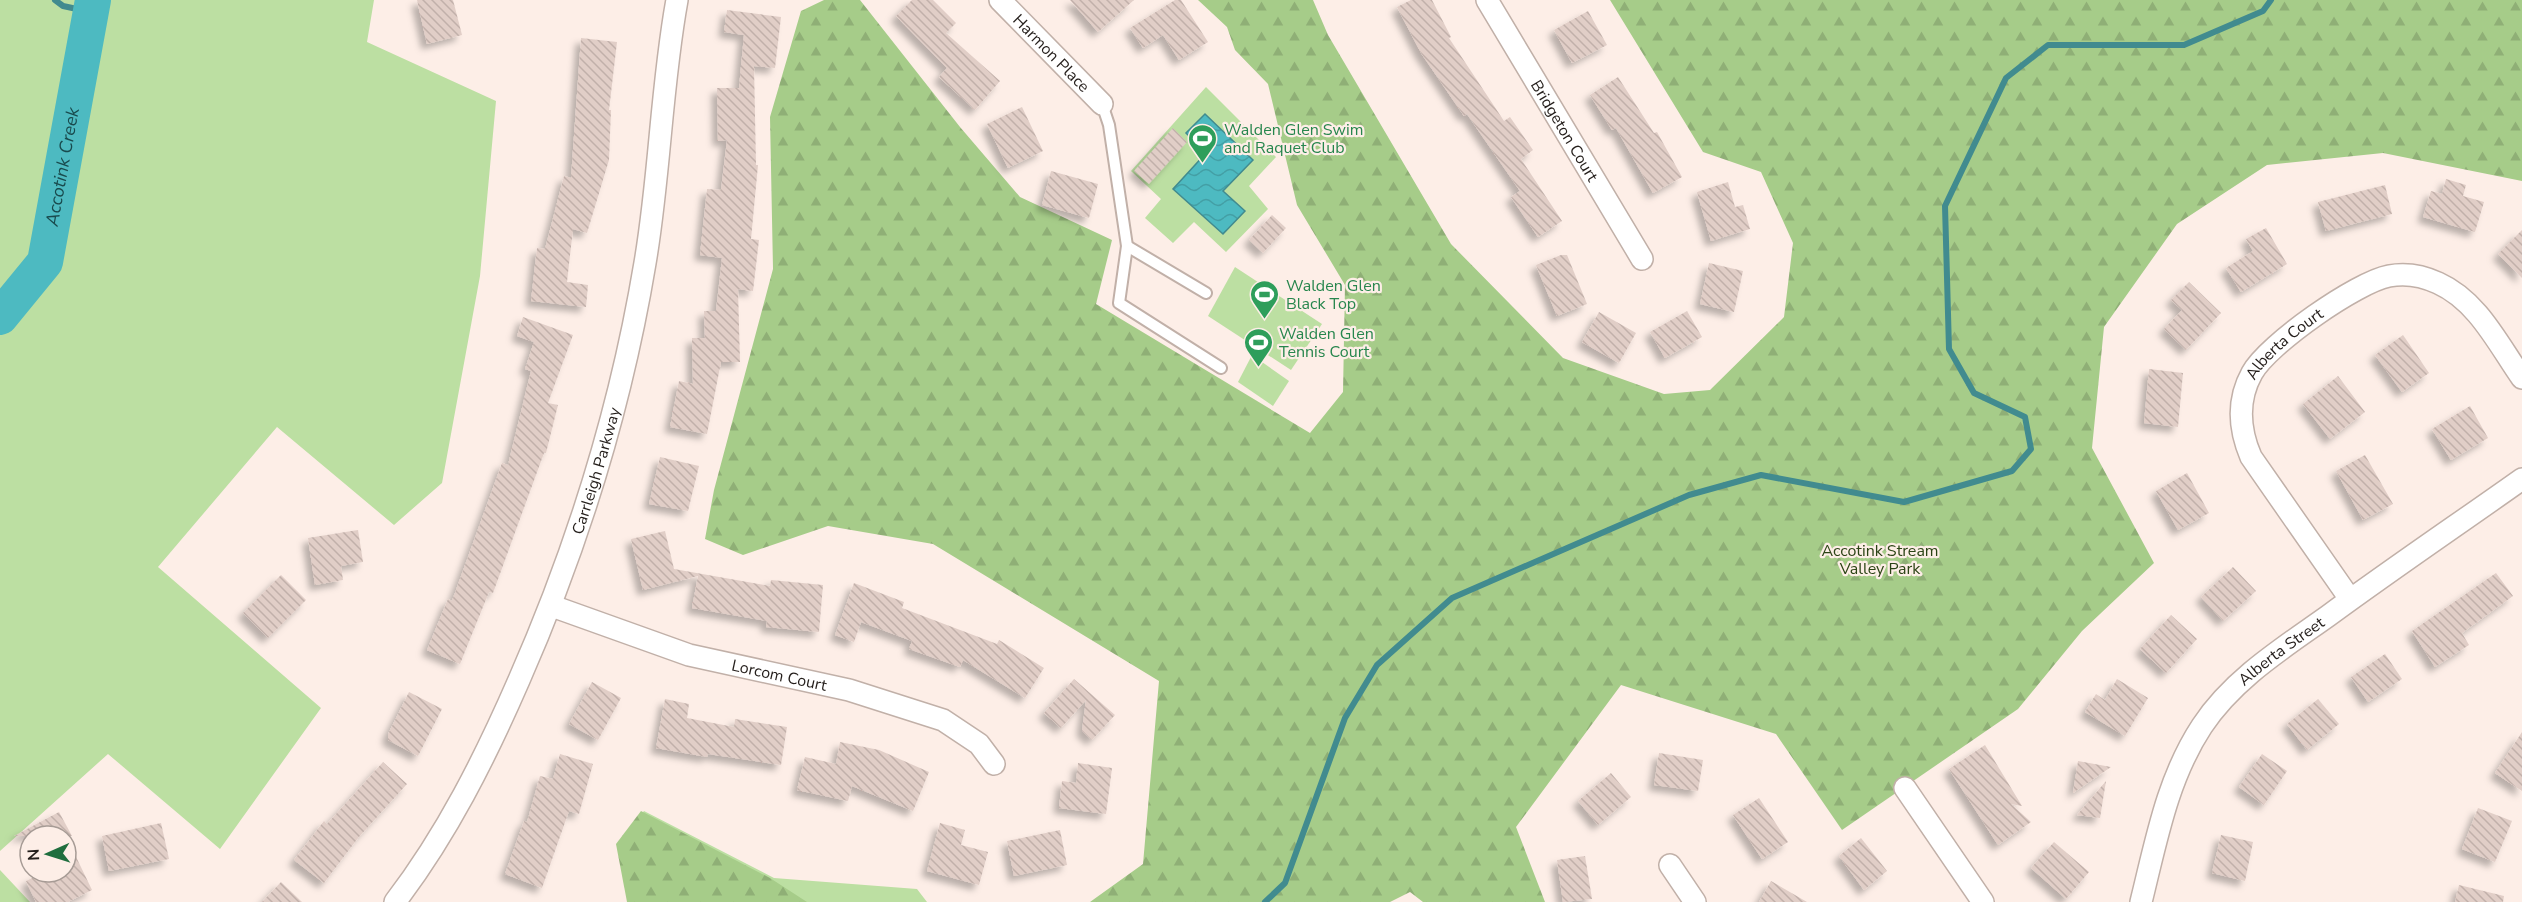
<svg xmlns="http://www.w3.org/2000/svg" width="2522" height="902" font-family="'Nunito Sans',sans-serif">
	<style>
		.green { fill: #bcdfa2 }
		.forest { fill: url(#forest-firs) }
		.water { fill: url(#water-waves); stroke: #418b8f; stroke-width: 1.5 }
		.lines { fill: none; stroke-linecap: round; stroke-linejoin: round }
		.stream { stroke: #418b8f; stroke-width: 6 }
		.river { stroke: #4dbac1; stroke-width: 36 }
		.building { fill: url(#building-back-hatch); filter: url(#shadow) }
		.service-casing { stroke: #c1b0a8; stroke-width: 14 }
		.minor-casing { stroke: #c1b0a8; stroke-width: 24 }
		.service { stroke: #fff; stroke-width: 10 }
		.minor { stroke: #fff; stroke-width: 21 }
		.labels { text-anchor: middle; stroke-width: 4.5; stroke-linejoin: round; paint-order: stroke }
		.street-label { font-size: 16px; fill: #241e1b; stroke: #fdeee7 }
		.leisure-label { font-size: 16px; fill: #27864d; stroke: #fdeee7; text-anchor: start }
		.park-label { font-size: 16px; fill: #2b4315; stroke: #fdeee7 }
		.water-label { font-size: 18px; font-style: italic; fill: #194a4d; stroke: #fdeee7 }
	</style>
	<defs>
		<pattern id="forest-firs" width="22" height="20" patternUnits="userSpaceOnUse" patternTransform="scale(1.5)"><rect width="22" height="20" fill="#a6cc89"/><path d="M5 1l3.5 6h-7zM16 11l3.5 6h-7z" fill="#8faf76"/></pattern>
		<pattern id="water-waves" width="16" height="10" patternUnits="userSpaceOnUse" patternTransform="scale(1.5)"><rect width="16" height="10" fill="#4dbac1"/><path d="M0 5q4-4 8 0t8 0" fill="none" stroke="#439fa5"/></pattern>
		<pattern id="building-back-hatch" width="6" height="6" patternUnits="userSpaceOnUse" patternTransform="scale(1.5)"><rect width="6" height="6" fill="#e1cec7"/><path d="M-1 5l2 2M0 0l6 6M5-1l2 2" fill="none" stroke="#c1b0aa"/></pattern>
		<filter id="shadow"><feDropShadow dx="-5.5" dy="5.5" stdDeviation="3" flood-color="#0004"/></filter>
	</defs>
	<rect width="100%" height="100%" fill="#fdeee7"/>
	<!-- green -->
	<g class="green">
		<path d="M0,0H374L367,42L496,101L480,276L442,483L394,525L277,427L158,567L321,708L220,849L108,754L0,851Z"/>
		<path d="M1206,87L1276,157L1249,186L1268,209L1226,252L1194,222L1173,243L1145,218L1161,199L1131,171Z"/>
		<path d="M1235,267L1322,324L1291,370L1208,316Z"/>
		<path d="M1252,355L1289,381L1273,406L1238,382Z"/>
		<path d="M644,811L774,878L917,889L927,902H630L618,844Z"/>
		<path d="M0,870L30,902H0Z"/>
	</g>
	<!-- forest -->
	<g class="forest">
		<path d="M824,0H860L960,127L1020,197L1112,240L1096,304L1310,433L1343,392L1345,285L1297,205L1268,84L1235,50L1227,27L1198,0H1313L1328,35L1451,244L1563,358L1664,394L1710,390L1784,317L1793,243L1761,172L1703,152L1610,0H2522V181L2383,153L2267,165L2177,224L2104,327L2092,448L2154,563L2082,631L2018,709L1842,830L1776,734L1621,685L1516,827L1545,902H1423L1410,892L1390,902H1090L1143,864L1159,681L933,544L828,526L743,555L705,539L714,490L773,269L770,117L801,11Z"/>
		<path d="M641,811L770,878L807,902H627L616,844Z"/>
	</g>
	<!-- water -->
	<path class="water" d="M1205,114L1253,160L1223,191L1245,211L1223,234L1173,189L1206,153L1186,133Z"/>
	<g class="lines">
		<!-- stream -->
		<g class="stream">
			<path d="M55,0L63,6L91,12"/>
			<path d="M1265,902L1285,883L1345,718L1377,665L1452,598L1689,495L1761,475L1904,502L2012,471L2031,449L2025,417L1974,393L1949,349L1945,206L2006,78L2048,45H2184L2263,11L2271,0"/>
		</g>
		<!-- river -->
		<path class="river" id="s1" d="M0,317L45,262L93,0"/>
	</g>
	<!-- building -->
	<g class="building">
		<path d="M417,0H453L462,35L427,44Z"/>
		<path d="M912,0H933L956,23L946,33L1000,81L975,110L939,77L947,68L896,16Z"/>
		<path d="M1070,0H1134L1098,32Z"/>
		<path d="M1175,0H1181L1208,42L1179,60L1163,35L1143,48L1130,28Z"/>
		<path d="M1411,0H1432L1451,37L1449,38L1504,121L1510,117L1533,150L1521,159L1562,221L1538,237L1511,197L1520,191L1467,114L1464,116L1421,53L1397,7Z"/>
		<path d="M727,10L781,17L775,68L754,66L756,165H758L751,239L759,240L753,291L738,289L740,362H721L707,434L670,427L679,381L693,384L692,338H705L704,311H716L722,258L700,255L707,189L721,190L727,140L718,141L717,88H739L744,35L724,32Z"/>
		<path d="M1588,11L1607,45L1572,63L1554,30Z"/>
		<path d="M581,38L617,42L609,110H611L609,160L587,233L573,229L567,282L588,285L586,307L531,301L537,248L545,249L564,176L571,178Z"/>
		<path d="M1618,77L1654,133L1657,132L1682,177L1653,193L1616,128L1612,130L1590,95Z"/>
		<path d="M1022,107L1043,151L1008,168L987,124Z"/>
		<path d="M1173,128L1187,142L1149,184L1134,171Z"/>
		<path d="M1051,171L1098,184L1089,218L1042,205Z"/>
		<path d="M2446,179L2466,185L2463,196L2484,202L2475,232L2423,217L2431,191L2442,194Z"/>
		<path d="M1728,182L1735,207L1743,205L1750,229L1711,241L1697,192Z"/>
		<path d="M2385,185L2392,214L2326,231L2318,202Z"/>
		<path d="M1272,215L1286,228L1263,253L1249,240Z"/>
		<path d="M2266,228L2287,264L2241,292L2226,268L2253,251L2246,239Z"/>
		<path d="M2522,230V278L2498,254Z"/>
		<path d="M1561,255H1567L1587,304L1557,316L1536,265Z"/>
		<path d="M1709,263L1743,271L1734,312L1700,304Z"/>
		<path d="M2189,282L2221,313L2186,350L2164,329L2182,310L2171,300Z"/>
		<path d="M1687,311L1702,337L1665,358L1650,332Z"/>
		<path d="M1599,312L1636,333L1619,363L1582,342Z"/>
		<path d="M523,317L573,335L548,403L558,405L546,453H544L493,593L489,592L460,664L427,650L448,599L452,601L502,463L508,465L531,371L525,369L534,342L517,336Z"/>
		<path d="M2403,335L2429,373L2402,392L2375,355Z"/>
		<path d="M2149,369L2183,373L2178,427L2144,423Z"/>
		<path d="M2338,376L2365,412L2330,439L2303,404Z"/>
		<path d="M2470,406L2488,438L2451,460L2432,429Z"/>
		<path d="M2365,455L2393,504L2363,520L2336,471Z"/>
		<path d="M660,457L699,466L688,511L649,504Z"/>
		<path d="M2187,473L2209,513L2178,530L2156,491Z"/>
		<path d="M358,530L363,562L341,566L343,580L315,585L308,538Z"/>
		<path d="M665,531L674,569L770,586L771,580L823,585L819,632L766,627L767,621L692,608L698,576L643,590L631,539Z"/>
		<path d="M2233,567L2256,591L2223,621L2201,597Z"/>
		<path d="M2496,573L2513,596L2462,633L2469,645L2435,667L2412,631Z"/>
		<path d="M281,575L306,600L268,638L243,613Z"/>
		<path d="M854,583L904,602L902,608L997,644L999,640L1044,668L1025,698L963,660L960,667L909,649L912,641L861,622L854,642L835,635Z"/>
		<path d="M2171,615L2197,639L2166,673L2140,649Z"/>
		<path d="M2385,654L2402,679L2368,702L2351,677Z"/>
		<path d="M1074,679L1115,715L1092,740L1082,731L1086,700L1061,728L1044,713Z"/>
		<path d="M2117,679L2148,698L2125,736L2085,712L2096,694L2105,700Z"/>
		<path d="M592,682L621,698L598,740L569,724Z"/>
		<path d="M409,692L442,709L418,756L388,740V734Z"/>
		<path d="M665,699L689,704L687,718L734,727L735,719L787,727L781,765L708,754L707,757L656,748Z"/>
		<path d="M2318,699L2339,724L2307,750L2287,724Z"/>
		<path d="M2522,732V791L2495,773Z"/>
		<path d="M840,742L879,750L929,772L913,811L852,786L848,801L797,790L805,757L836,764Z"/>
		<path d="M1985,745L2022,806L2011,804L2031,822L1998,845L1949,769Z"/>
		<path d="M1659,753L1703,760L1698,791L1654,785Z"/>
		<path d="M560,754L593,764L579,814L569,811L542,888L505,874L524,821L527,822L540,776L553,779Z"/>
		<path d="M2262,754L2287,771L2264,805L2239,787Z"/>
		<path d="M2078,761L2111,767L2073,793Z"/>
		<path d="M383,762L407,784L358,838L324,883L294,860L324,821L327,824Z"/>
		<path d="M1078,763L1112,768L1106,814L1059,808L1062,781L1076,783Z"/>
		<path d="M1611,773L1631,797L1598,825L1578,801Z"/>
		<path d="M2106,781L2100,818L2077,815Z"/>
		<path d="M1759,798L1788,842L1762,859L1733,815Z"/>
		<path d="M2478,808L2512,821L2495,862L2462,849Z"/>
		<path d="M59,812L72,836H14Z"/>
		<path d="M161,823L169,859L109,871L102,836Z"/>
		<path d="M940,823L965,830L961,845L988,852L979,885L927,871Z"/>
		<path d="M1060,830L1067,865L1014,876L1007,841Z"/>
		<path d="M2221,835L2253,842L2245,881L2212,873Z"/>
		<path d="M66,836L92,890L68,902H36L26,881L45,872H66Z"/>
		<path d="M1861,838L1887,871L1864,890L1839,856Z"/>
		<path d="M2054,842L2089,872L2066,899L2031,868Z"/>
		<path d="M1585,856L1592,899L1563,902L1557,860Z"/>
		<path d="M1771,881L1807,902H1759Z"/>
		<path d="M281,882L302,902H262Z"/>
		<path d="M2459,885L2504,896L2503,902H2455Z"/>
	</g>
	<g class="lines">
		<defs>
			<g id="service">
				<path d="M1102,104L1109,125L1127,246L1119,303L1221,368"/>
				<path d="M1127,246L1206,293"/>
			</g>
			<g id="minor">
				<path id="s2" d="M1000,0L1102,104"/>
				<path id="s3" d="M1487,0L1642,259"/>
				<path id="s4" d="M2350,599L2251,457C2239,429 2237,400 2252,373C2268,344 2357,282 2389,276C2405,273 2423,276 2438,283C2478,301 2498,344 2522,378"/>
				<path id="s5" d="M552,606L689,655L849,690L943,720L979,744L994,764"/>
				<path d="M1905,788L1983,902"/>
				<path d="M1670,865L1695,902"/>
				<path id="s6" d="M395,902C447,834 485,758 519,680C578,546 621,407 645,263C660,176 661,87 677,0"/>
				<path id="s7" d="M2141,902C2156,842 2167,779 2202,726C2233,679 2283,648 2328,616C2392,569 2457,525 2522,479"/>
			</g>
		</defs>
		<!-- service casing -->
		<use href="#service" class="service-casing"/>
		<!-- minor casing -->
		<use href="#minor" class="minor-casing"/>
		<!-- service -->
		<use href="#service" class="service"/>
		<!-- minor -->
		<use href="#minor" class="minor"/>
	</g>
	<!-- icons -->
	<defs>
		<symbol id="stadium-pin" viewBox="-11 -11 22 30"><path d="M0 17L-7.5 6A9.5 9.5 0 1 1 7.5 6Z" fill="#2e9e5b" stroke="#fdeee7"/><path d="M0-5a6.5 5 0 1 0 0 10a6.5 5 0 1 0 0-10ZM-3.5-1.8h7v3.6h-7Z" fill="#fff"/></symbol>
	</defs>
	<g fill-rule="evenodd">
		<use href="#stadium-pin" x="1186" y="122" width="33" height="45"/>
		<use href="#stadium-pin" x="1248" y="278" width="33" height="45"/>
		<use href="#stadium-pin" x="1242" y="326" width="33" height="45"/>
	</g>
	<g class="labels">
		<!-- street labels -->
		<g class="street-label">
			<text dy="6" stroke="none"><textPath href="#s2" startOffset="74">Harmon Place</textPath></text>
			<text dy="6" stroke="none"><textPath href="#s3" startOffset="152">Bridgeton Court</textPath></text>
			<text dy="6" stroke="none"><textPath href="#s4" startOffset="304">Alberta Court</textPath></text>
			<text dy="6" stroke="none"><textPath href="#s6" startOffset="478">Carrleigh Parkway</textPath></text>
			<text dy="6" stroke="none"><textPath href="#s7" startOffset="297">Alberta Street</textPath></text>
			<text dy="6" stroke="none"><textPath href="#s5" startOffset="238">Lorcom Court</textPath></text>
		</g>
		<!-- leisure labels -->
		<g class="leisure-label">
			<text x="1224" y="135">Walden Glen Swim<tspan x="1224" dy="18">and Raquet Club</tspan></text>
			<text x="1286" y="291">Walden Glen<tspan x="1286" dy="18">Black Top</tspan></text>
			<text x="1279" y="339">Walden Glen<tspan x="1279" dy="18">Tennis Court</tspan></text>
		</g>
		<!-- park labels -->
		<g class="park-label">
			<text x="1880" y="556">Accotink Stream<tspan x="1880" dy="18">Valley Park</tspan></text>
		</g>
		<!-- water labels -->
		<g class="water-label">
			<text dy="6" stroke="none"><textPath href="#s1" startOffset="168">Accotink Creek</textPath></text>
		</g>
	</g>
	<!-- north arrow -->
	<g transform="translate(48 854) rotate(267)"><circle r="28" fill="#fdeee7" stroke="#a69b95" stroke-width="1.5"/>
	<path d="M0-4.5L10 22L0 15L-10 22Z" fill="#1f6e3e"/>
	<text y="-9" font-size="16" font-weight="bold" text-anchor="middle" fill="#241e1b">N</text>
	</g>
</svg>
